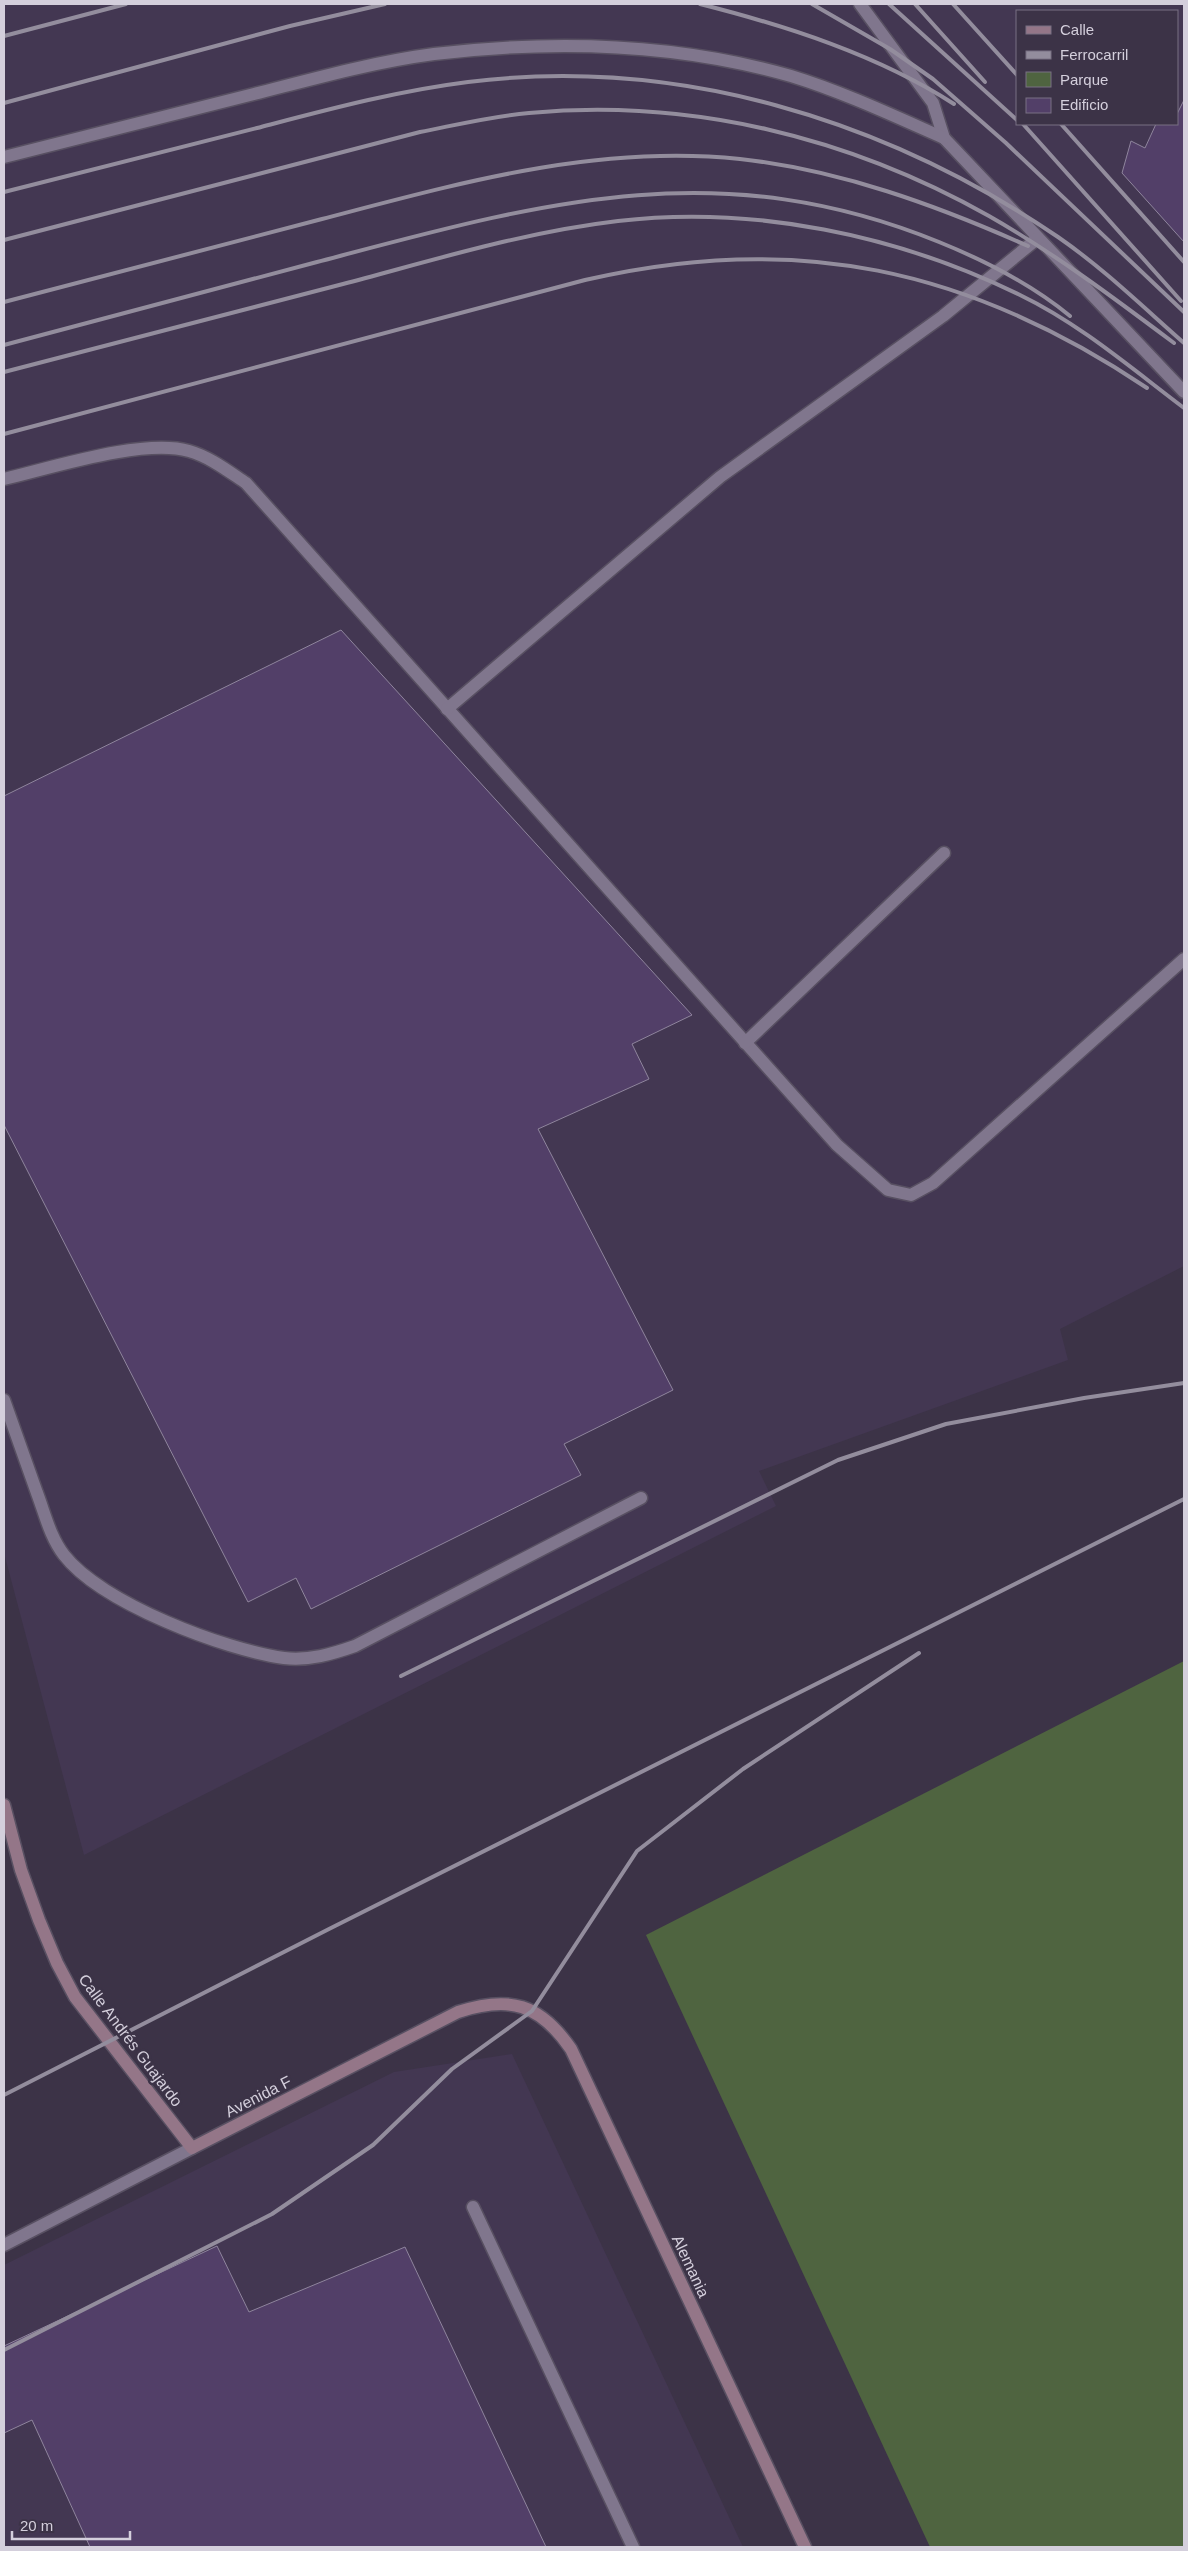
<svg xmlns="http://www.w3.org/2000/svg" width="1188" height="2551" font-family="Arial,sans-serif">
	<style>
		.built { fill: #433752; fill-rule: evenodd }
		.green { fill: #4f6440 }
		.building { fill: #523f68; stroke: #8f859d }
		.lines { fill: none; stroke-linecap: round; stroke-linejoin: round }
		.lane-casing { stroke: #585062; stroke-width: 15 }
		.street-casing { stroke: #585062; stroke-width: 15 }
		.secondary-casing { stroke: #585062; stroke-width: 15 }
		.lane { stroke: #80768d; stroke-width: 12 }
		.street { stroke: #80768d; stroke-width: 12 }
		.secondary { stroke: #947688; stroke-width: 12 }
		.rail { stroke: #938d9d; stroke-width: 4 }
		.labels { text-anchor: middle; stroke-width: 5; stroke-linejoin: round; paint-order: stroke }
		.street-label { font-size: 16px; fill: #d4cfdc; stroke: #3c3347 }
	</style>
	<rect width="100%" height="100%" fill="#3c3347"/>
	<!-- built -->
	<g class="built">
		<path d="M4,4H1184V1266L1060,1329L1068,1360L759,1471L776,1506L84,1855L4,1553ZM1017,11H1177V124H1017Z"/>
		<path d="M512,2054L743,2547H4V2265L394,2072Z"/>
	</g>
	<!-- green -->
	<path class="green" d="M1184,1661V2547H930L646,1935Z"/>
	<!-- building -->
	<g class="building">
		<path d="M1184,100V242L1122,173L1131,141L1145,148L1156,124H1177V114Z"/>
		<path d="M341,630L692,1015L632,1044L649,1079L538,1129L673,1390L564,1444L581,1475L311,1609L296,1578L248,1602L4,1125V796Z"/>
		<path d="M217,2246L249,2312L405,2247L546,2547H90L32,2420L4,2433V2346Z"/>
	</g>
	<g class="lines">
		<defs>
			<g id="lane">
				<path d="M860,4L933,103L944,138L1184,392"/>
				<path d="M4,157C87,136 170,115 254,94C313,79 373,62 434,54C552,40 676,43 791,76C843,92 894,116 944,138"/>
				<path d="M4,479C51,468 143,438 189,451C210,457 228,471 246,483L837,1145L888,1190L911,1195L933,1183L1184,959"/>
				<path d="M447,709L720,477L943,316L1038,238"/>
				<path d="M745,1043L944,853"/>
				<path d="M4,1400C15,1431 26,1462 37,1493C45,1514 50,1537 64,1555C101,1603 225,1650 284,1658C309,1661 332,1654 355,1646L641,1498"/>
				<path d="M473,2207L633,2547"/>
			</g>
			<path id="street" d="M4,2245L192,2148"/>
			<path id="secondary" d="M4,1805L21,1870L39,1920L57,1963L75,1997L192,2148L458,2012C510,1995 540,2004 571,2049L805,2547"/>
		</defs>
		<!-- lane casing -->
		<use href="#lane" class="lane-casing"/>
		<!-- street casing -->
		<use href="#street" class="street-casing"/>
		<!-- secondary casing -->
		<use href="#secondary" class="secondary-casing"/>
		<!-- lane -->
		<use href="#lane" class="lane"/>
		<!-- street -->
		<use href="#street" class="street"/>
		<!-- secondary -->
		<use href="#secondary" class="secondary"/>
		<!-- rail -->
		<g class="rail">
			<path d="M700,4C787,26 878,55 954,104"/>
			<path d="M812,4L890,49L933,79L1006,143L1184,312"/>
			<path d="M889,4L1017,120"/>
			<path d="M915,4L985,82"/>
			<path d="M953,4L1017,75"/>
			<path d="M4,36L126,4"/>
			<path d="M4,103L290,26L385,4"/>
			<path d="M1023,124L1181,301"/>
			<path d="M1061,124L1184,262"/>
			<path d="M4,192C88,171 172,149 257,128C326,110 396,91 468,82C677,56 885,119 1058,237C1103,268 1143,307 1184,343"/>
			<path d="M4,240L420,132C456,125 492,116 529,113C690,98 849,137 989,216C1054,253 1114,298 1174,343"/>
			<path d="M4,302C110,274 216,246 322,219C460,183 596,144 740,159C840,170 936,205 1028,246"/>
			<path d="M4,345C108,318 212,290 317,262C537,204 716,151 939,242C986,261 1031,284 1070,316"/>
			<path d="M4,372C117,343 230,313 343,284C434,260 524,232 618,221C753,205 898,235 1020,295C1080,324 1131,368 1184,408"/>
			<path d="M4,434L585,280C795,231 968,268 1147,388"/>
			<path d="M401,1676L838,1460L946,1424L1084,1398L1184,1383"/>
			<path d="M4,2095L329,1929L1184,1499"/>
			<path d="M4,2350L272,2214L373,2145L452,2069L532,2011L637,1851L743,1769L919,1653"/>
		</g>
	</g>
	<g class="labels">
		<!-- street labels -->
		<g class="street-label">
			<text transform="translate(131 2040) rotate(53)" y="6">Calle Andrés Guajardo</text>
			<text transform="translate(258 2096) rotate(-27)" y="6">Avenida F</text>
			<text transform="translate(691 2266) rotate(65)" y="6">Alemania</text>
		</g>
	</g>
	<!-- border -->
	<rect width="1188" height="2551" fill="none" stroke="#d4cfdc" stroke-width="10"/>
	<!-- legend -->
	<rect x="1016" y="10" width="162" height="115" fill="#3c3347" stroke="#797183"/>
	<rect x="1026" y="26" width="25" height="8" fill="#947688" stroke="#797183"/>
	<text x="1060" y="35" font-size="15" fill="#d4cfdc">Calle</text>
	<rect x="1026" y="51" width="25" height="8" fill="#938d9d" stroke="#797183"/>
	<text x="1060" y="60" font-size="15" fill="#d4cfdc">Ferrocarril</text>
	<rect x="1026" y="72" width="25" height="15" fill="#4f6440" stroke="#797183"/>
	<text x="1060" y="85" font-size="15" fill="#d4cfdc">Parque</text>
	<rect x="1026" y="98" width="25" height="15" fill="#523f68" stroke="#797183"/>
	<text x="1060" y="110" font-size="15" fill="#d4cfdc">Edificio</text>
	<!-- scale -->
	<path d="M12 2531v8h118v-8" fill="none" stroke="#d4cfdc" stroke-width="2.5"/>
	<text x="20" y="2531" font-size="15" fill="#d4cfdc" stroke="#3c3347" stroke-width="4" paint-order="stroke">20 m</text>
</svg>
